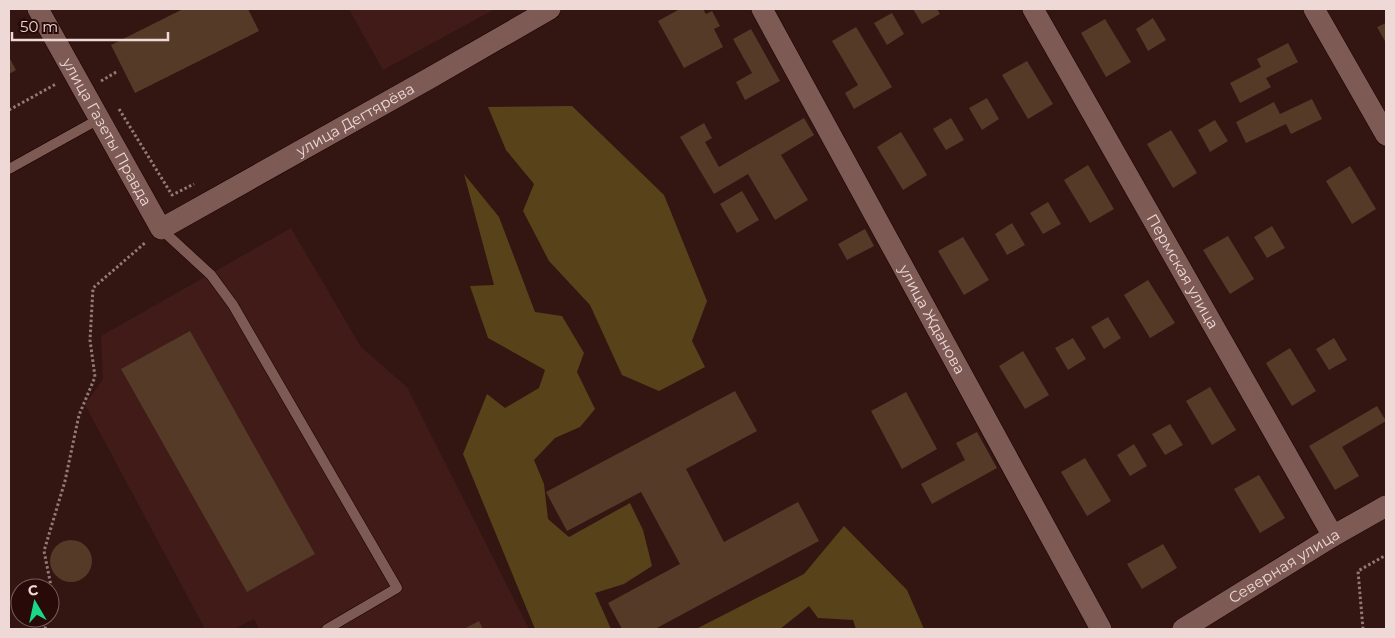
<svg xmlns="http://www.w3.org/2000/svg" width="1395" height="638" font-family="Montserrat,sans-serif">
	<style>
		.built { fill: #401b18 }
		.forest { fill: #58421a }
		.building { fill: #563a28 }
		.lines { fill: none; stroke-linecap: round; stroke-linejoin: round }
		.lane-casing { stroke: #190101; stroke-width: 11 }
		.street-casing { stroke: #190101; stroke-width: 22 }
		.path { stroke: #937a77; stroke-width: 3; stroke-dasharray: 2.5 2.5; stroke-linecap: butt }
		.lane { stroke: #7e5a55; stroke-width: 10 }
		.street { stroke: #7e5a55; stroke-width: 21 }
		.labels { text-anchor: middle; stroke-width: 4; stroke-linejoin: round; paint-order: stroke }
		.street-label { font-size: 15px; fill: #eed9d6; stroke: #280b09 }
	</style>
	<rect width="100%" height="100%" fill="#331512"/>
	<!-- built -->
	<g class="built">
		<path d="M349,9H495L383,70Z"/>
		<path d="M291,228L361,347L407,387L529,629H259L254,619L234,629H205L85,405L103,379L101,336Z"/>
	</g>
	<!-- forest -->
	<g class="forest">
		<path d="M572,106L664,195L707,301L692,341L705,367L659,391L622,375L590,305L549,261L523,211L534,184L506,150L488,107Z"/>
		<path d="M464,174L499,217L535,312L562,316L584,353L577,372L595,409L580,427L555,438L534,460L544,484L548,519L569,537L630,503L643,530L652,566L624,584L595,593L611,629H535L463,454L487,394L505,408L539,388L545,370L488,338L470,286L494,285Z"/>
		<path d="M844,526L907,590L924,629H856L853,620L818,618L809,606L780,629H696L804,574Z"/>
	</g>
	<!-- building -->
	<g class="building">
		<path d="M183,9H248L259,31L135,93L111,45Z"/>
		<path d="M680,9H703L706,14L712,11L720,26L714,29L723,47L684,68L658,21Z"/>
		<path d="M913,9H937L940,14L922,24Z"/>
		<path d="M892,13L904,34L887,45L874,23Z"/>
		<path d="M1153,18L1166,40L1148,51L1136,29Z"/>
		<path d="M1105,19L1131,62L1106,77L1081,33Z"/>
		<path d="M1386,23V43L1377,27Z"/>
		<path d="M856,27L892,87L854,109L845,93L858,85L832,41Z"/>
		<path d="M751,29L780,81L745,100L736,82L752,73L733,39Z"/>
		<path d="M1288,43L1298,62L1266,78L1271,87L1240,103L1230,83L1261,67L1257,59Z"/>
		<path d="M9,57L16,70L9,74Z"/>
		<path d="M1027,61L1053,104L1028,119L1002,75Z"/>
		<path d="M987,98L999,119L982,130L969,108Z"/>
		<path d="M1312,99L1322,119L1291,134L1286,124L1246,143L1236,122L1274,102L1280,114Z"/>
		<path d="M804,118L814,135L781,155L808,200L775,220L748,174L714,194L680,137L704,123L712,138L705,142L719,167Z"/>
		<path d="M951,118L964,140L946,150L933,129Z"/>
		<path d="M1215,120L1228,141L1210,152L1198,130Z"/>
		<path d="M1171,130L1197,173L1173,188L1147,144Z"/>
		<path d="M901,132L927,175L903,190L877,147Z"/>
		<path d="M1088,165L1114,209L1090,223L1064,180Z"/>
		<path d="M1350,166L1376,209L1352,224L1326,181Z"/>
		<path d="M742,191L759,220L737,233L720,204Z"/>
		<path d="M1048,202L1061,224L1043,234L1030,213Z"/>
		<path d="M1012,223L1025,245L1007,255L995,234Z"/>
		<path d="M1272,226L1285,248L1267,258L1254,237Z"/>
		<path d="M865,229L874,246L847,260L838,244Z"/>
		<path d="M1228,236L1254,279L1230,294L1203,250Z"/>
		<path d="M963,237L989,280L964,295L938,251Z"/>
		<path d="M1148,280L1175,323L1150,338L1124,295Z"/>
		<path d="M1108,317L1121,338L1104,349L1091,327Z"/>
		<path d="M190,331L315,554L247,592L121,369Z"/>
		<path d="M1073,338L1086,359L1068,370L1055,348Z"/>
		<path d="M1334,338L1347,360L1329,370L1316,349Z"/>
		<path d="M1290,348L1316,391L1292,406L1266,363Z"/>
		<path d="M1023,351L1049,395L1025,409L999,366Z"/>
		<path d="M1210,387L1236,430L1212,445L1186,401Z"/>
		<path d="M735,391L757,431L686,469L724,542L798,502L819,541L655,629H622L608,603L680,564L641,492L567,531L546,492Z"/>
		<path d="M906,392L937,449L902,469L871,411Z"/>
		<path d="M1377,406L1386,421L1342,447L1359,476L1335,490L1309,446Z"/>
		<path d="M1170,424L1183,445L1165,455L1152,434Z"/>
		<path d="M977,432L997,468L932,504L921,484L965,460L956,443Z"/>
		<path d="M1134,444L1147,466L1130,476L1117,455Z"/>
		<path d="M1085,458L1111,501L1087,516L1061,472Z"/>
		<path d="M1259,475L1285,518L1260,533L1234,489Z"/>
		<circle cx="71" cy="561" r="21"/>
		<path d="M1163,544L1177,568L1142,589L1127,564Z"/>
		<path d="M479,621L483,629H464Z"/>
	</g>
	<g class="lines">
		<defs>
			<g id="lane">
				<path d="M9,169L99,119"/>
				<path d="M161,229L211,275L233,305L397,588L327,629"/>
			</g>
			<g id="street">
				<path id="s1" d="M38,9L161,229L430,78L550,9"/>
				<path id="s2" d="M762,9L1101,629"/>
				<path id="s3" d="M1033,9L1333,536"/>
				<path d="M1314,9L1386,135"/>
				<path id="s4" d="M1183,629L1333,536L1386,506"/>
			</g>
		</defs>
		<!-- lane casing -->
		<use href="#lane" class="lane-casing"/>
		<!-- street casing -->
		<use href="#street" class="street-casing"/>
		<!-- path -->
		<g class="path">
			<path d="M101,81L118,71"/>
			<path d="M119,109L172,195L194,184"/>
			<path d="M9,110L56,84"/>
			<path d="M50,603L52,591L44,551L65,481L79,415L95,377L90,340L93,288L146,242"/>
			<path d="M45,629L47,618"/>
			<path d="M1363,629L1358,571L1386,555"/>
		</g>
		<!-- lane -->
		<use href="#lane" class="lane"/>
		<!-- street -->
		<use href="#street" class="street"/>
	</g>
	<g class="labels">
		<!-- street labels -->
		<g class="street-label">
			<text dy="5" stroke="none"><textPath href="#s1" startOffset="475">улица Дегтярёва</textPath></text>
			<text dy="5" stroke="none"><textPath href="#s1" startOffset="141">улица Газеты Правда</textPath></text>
			<text dy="5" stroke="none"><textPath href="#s3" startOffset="302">Пермская улица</textPath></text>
			<text dy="5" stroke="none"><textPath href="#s2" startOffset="354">улица Жданова</textPath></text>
			<text dy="5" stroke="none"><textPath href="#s4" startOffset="119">Северная улица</textPath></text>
		</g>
	</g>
	<!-- border -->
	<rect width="1395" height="638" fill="none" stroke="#eed9d6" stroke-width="20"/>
	<!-- north arrow -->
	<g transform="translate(35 603) rotate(351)"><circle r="24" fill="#280b09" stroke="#775d5b"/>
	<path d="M0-4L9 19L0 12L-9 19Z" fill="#19d989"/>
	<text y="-8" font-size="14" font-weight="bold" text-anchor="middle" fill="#eed9d6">С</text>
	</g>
	<!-- scale -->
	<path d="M12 32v8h156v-8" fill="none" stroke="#eed9d6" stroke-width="2.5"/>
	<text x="20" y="32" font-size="15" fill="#eed9d6" stroke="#280b09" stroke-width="4" paint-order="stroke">50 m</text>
</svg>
